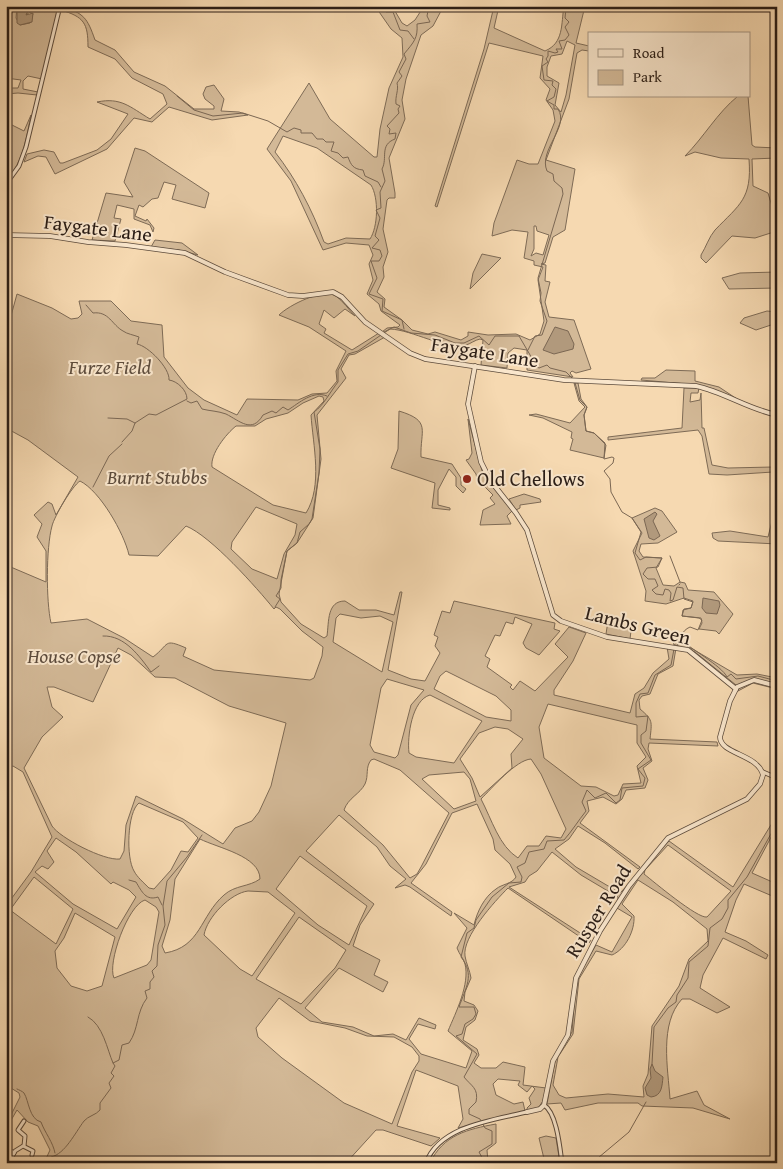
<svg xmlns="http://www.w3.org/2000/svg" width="783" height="1169" font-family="'Gentium Book Plus',serif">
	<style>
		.green { fill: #d3b997; stroke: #7e6b56; fill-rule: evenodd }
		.water { fill: #b1997c; stroke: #7b6753 }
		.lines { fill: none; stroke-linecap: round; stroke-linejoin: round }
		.stream { stroke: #7b6753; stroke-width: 1 }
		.minor-casing { stroke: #5d4c3d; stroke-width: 5 }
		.tertiary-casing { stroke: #5d4c3d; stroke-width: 5.5 }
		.minor { stroke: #f9e6cc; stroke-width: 3 }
		.tertiary { stroke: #f9e6cc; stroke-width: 4 }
		.poi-dot { fill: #8f2418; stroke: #f9e6cc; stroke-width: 2 }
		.labels { text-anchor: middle; stroke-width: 4; stroke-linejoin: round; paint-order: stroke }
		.street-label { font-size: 20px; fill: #2a1d16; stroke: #f9e6cc }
		.park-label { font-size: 20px; font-style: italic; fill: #5d4c3d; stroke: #f9e6cc }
		.poi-label { font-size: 20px; fill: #2a1d16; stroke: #f9e6cc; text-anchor: start }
	</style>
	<rect width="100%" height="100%" fill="#f6d9b1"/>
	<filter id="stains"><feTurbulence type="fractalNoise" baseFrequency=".004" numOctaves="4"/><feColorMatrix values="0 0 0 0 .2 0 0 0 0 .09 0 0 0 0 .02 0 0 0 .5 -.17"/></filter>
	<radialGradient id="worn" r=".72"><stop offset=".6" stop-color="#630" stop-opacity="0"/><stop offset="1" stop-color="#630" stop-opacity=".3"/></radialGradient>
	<!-- green -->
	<g class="green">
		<path d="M14,6H17L16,18L20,25L30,23L33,14L30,12L26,15L30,6H51L50,10L57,12L42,79L28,76L23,81V89L38,92L37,95L18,93L6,94L7,88H18L21,80L6,78V24L9,23Z"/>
		<path d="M62,6C84,14 87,17 95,40L115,50L134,72L165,86L194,109H214V106L205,99L203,94L206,87L214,85L224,99L221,111L239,112L248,115L212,120L169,107L152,122L134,118L107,149L55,174L46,157L38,156L24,162L27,154L44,150L54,152L60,163H63L97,150L111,139L128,114L97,102C121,97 130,107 150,119L167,104L163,94L132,78L115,59L88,47C88,23 84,17 61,10Z"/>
		<path d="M375,6H392L402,23L407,26L415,20L424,6H447L441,11L433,26L421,35L406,79L402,100L405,119L389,158L395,193V198H389L387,200L383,229L388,252L383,267L384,277L377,292L385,299L384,307L402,320L412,330L428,334L435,332L461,340L468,336V332L488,335L516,334L530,340L540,334L544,321L538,280L543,267L534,265V261L524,258L528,232L512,230L492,236L494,223L517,160L529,164H538L555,121L553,110L546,100L550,89L540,78L543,56L489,43L437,207L435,206L484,49L494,6H499L494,28L545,51C564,43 561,24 564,6H585L576,43L589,46V51L582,50L577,53L569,99L546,160L575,169L565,230L553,237L545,263L541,264L546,265L545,281L550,282L545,302L549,317L574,320L591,369L576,373L572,371L570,373L573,377L527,370V350L514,348L508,353L507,368L481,365L483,340L480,339C475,340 470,344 466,345C445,350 413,330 390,329L384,333L382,332L387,328L398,327L400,325L381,311L379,304L367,294L373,280L369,264L373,255L369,245L346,243L323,250L291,181L267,149L309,83L330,119L374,157H377L380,129L389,88L403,57L402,38L391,29ZM567,41L575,45L566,95L561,112L555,105L559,83L547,76V67L551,56L562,54ZM283,136L317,148L371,185C379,198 378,227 370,239L346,238L328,244L324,242C312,209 296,179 275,152ZM534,226H536L537,231L549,235L543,255L536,253L531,256L534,249Z"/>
		<path d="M738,96H748L752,145L755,147L777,148V158L752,159L753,186L768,193L777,223V231L755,238L732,236L706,263L701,258V255C706,247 709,237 715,230C740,204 752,199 749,159L721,158L695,152L685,156C704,137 717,113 738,96Z"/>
		<path d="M31,115C27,135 24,155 13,172L9,170L6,173V122L24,131Z"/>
		<path d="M135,148L145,151L209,193L205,208L172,199L176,185L164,182L158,198L152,199L143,207L139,205L135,216L146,221L147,219L154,228L153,232L150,225L134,219V209L117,205L114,218L121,219L115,241L92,240L106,193L133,197L124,182Z"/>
		<path d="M155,240L182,243L198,255L179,250L151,247Z"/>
		<path d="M482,254L501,258L470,289L473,273Z"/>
		<path d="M777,272V288L729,289L722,278L740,273Z"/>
		<path d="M17,294L52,308L71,319L78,318L82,314L79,301H111L131,321L162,325L164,357L188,388L204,400L237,415L247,399L298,400L312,394L327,393L337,381L336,371L346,351L309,327L279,315C289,305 323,288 336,296C343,301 349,310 355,316L345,309L334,318L324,310L319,324L326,329L324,333L352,350L379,333L385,337L355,354L349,355L341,369L346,378L317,415L321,459L313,518L297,543L287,551L279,594L281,602L301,624L324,638L327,636C329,621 327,601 345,601L359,610H376L394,615L400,592H402L388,670L411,679L425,681L440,653L435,646L438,637L434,635L442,611L450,613L454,601L555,623L554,629L560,631L539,655L526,648L523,643L532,624L515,617L513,624L506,622L500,636L495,635L485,656L490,659L487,667L512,685L510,687L513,690L520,681L535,691L568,657L555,644L569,627L586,633L573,661L554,690V695L630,713L635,694L644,688L653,673L669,659L667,647L676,648L673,666L658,674L650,694L642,696L639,700L640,709C653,720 652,721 650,739L717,742L718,746L649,743L648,749L652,761L643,768L648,780L645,788L626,790L622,799L616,804L603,797L587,801L589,811L580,823L640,867L638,869L605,843L578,826L569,839L555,849L576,867L620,893L669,841L733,887L777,815V826L752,873L777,884V898L744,884L736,900L725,932L746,941L768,955L766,959L723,938L703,975L700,988L730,1007L717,1013L690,999H682C659,1024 668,1068 670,1099L697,1091L704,1105L730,1119L693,1108L642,1106L638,1103H598L565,1110L561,1103L547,1104L555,1061L572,1032L576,980L596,945L612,952L632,917L617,908L618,897L581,875L552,852L537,871L529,876L525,882L509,887L591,940L589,943L508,888C495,901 462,937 465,956C466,963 470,971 471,978L465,992L464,1001L474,1005L478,1011L475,1020L466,1027L463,1040L477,1049L479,1055L474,1063L481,1068H496L503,1062L525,1067L523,1085L546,1088L543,1101L538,1108L528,1111L527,1108L531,1104L529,1098L535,1089L532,1086L527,1092L518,1085L520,1081L498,1079L493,1084L496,1095L514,1104L523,1102L525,1111L458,1128L463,1119L458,1086L416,1070L397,1126L440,1138L431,1146L383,1130H376L346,1163H44L50,1150L38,1126L28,1122L17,1110L6,1129V1118L9,1119L20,1097L19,1093L6,1085V906L31,872L52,837L23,772L13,766L6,768V565L46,582V551L37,537L42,524L34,515L48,502L52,504L56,515L78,477L28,440L6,428V334ZM319,396L323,397L324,401L311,415C313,445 323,486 306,513L273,505L212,467C210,454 226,434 236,426H255L266,419L288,413L303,403ZM80,481C100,491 124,533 129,555L158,556L186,526C211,536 257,588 274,609L276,607L280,609L302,631L323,647L322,656L314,678L310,680L214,670L183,656L186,648C163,638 170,644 153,657L124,638L87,619L51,623C46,601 46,548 52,526C54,517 72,486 80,481ZM256,507L297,524L295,535L284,554L277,579L252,569L231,549L232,542ZM340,614L361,618L380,616L393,622L382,672L333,642L336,618ZM118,648L131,655L155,677L175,678L229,706L286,723L271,786L259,812L252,821L235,828L223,844L183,819L136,796L126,825L124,851L120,859C104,861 60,838 52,826L24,768L42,737L63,717L52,707L47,687H54L93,702ZM446,671L496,696L511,710V721L486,717L434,689L440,676ZM387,679L424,690L411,705L398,755L395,758L374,752L370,745L381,688ZM430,695L482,721L454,763L416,757L409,753C407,736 412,700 430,695ZM548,704L637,725V743L646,757L637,766L641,783L623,784L618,795L614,796L596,787L581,786L544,758L539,727ZM495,727L508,729L523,739L511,754L512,768L480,797L472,778L460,759L479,733ZM374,759L400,770L449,813L421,867L417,874L410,878L383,845L344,810C348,798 360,794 365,784C369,775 365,768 371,760ZM531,759L541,774L566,829L561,838L546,836L539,846H527L518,858C499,846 492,820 481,799C492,788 516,760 531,759ZM464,772L470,779L476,801L454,809L422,779L429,775ZM139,803L183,822L198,838L188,852L181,851L171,870L154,889L149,888C144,883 137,877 134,871C126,858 127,812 139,803ZM477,804L493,839L495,850L510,864L516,877C512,884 502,884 496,889C484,897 477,912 474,925L454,913L467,928L457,948C459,954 464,959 465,964C470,984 456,1012 448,1031L472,1051L466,1068L421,1054L409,1039L418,1024L435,1029L436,1025L419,1018L406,1040L393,1034L374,1036L353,1027L322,1022L305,1008L339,968L383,992L388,982L374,975L380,960L353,946L360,925L374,904L306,851L339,815L377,847L390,866L406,879L395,888L405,885L410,887L451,916L452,912L411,883L426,864L452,813ZM56,838L76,852L111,884L113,882L129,890L136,897L117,929L73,904L35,872L42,866L48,869L54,862L47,851ZM200,839C218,848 260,856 260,879C249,887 235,885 224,895C200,916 201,947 165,953L162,946L170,920L175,879ZM668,845L731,891L707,917C698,919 654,882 644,874L645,870ZM300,856L367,906L349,945L318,925L276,889ZM34,877L73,909L56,944L10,910ZM638,880L673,902L707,929L708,941L689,959L679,986L652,1026L648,1074L643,1086L644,1097L608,1094L566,1098L559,1095L553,1085L558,1057L573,1034L579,979L596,951L612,955C626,949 635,930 634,916L622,904ZM248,891L268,892L295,913L252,976L240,969L204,935C207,917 231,893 248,891ZM145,900L156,907L159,912L151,960L147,965L114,978C107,963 128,905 145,900ZM75,913L115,937L102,986L87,991L71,986L57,968L55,951L64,938ZM299,917L346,950L335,968L301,1004L256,979ZM279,998L310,1021L345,1028L367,1036L394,1037L412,1047L419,1056V1061L412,1072L392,1124L344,1103L282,1058L258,1037L256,1028Z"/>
		<path d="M767,311L777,312V323L756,330L740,323L744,318Z"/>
		<path d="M666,370L695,371V381L719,387L737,399L699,385L641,380L642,378H655Z"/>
		<path d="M574,383H578L581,399L587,407L584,415L586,431L594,433L606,445L604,458L570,450L573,439L571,438L572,432L543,418L529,415L536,414L570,423L585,407L579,401Z"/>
		<path d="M684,388H699L698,393H691L690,402L700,400L701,393L702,428H704L712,465L728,468L773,467V472L727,475L709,474L702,436L698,430L608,440V437L682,428Z"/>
		<path d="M399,411C432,421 420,430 421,457L452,464L461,478V485L466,489L463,493L456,486V477L449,469L438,490V505L450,508V510L432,508L435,483L391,468L398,449Z"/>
		<path d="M468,419L482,471L512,511L507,516L511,524L480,525L483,510L495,504L490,498L493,495L477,479L476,474L466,460L469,459L472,453Z"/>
		<path d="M524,494L540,499L541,502L520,505V508L516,510L509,499Z"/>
		<path d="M655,508L662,511L677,532L658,543L641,544L639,551L643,557L662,558L656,568L663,585L674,586L680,582L685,583L688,590L714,592L733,614L719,634L716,631L699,629L702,623L701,618L682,616L683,610L691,608L693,601L684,598L666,604L645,601L646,591L633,551L642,533L632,518Z"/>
		<path d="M773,517H777V544L718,541L713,538L712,533L730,531L768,537Z"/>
		<path d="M608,621L631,631L630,639L606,634Z"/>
		<path d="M679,638L684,644L737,675L757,674L777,678V689L753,683L738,691L736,685L695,652L673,644Z"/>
		<path d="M496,1124V1143L487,1150L488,1163H430C443,1135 468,1129 496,1124Z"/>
		<path d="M546,1136L556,1138L560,1163H545L539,1138Z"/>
	</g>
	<!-- water -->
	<g class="water">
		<path d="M17,6H30L26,15L33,13L32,22L20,25L17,23Z"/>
		<path d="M555,327L568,331L574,344L573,349L554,354L543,350Z"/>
		<path d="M655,512L657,514L653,521L660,536L654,540L649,538L644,519Z"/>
		<path d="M703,598L719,601L720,605L717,614L706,613L702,608Z"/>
		<path d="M652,1064L655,1071L663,1077C662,1086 662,1096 651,1097L647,1095L645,1088L651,1078L650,1069Z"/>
	</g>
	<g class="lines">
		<!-- stream -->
		<g class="stream">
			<path d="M384,6L386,12H393L400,30L408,31L414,39"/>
			<path d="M431,6H436"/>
			<path d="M177,96L194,110L213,116L243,113L268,121L287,132L294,128L301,130V133H312L317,139H323L326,142H334L331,151L338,153L343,158L348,157C351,165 353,169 363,170L365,176L378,182L381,187"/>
			<path d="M86,305L93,313C109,311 112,325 123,331C127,334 134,335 139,337L137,344C148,346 170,368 169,380C177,381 187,390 187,399L156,415L149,414L135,423L132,431L122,442"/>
			<path d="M404,329L402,320L382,311L383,299L369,294L377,278L371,261H379L382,256L380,250L372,248L379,240L375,236L380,218L376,210L381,208L380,192L385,181L382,169C388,158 379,145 395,139L396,133L389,134L390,129L387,126L399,113L398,109L400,106L396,104C395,96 399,90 397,83L402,76L399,72L406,59L404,54C414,42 418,38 417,24L430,22L427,16L429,6"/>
			<path d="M384,332L394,327L411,333L435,335L455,343H464L479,336L489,345L495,336H519L533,360V365L539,368L547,365L550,368L566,372L573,379"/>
			<path d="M528,350L535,336L542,335L547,321L540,301L541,293L538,278L563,194L562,188L554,181L553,174L547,171C538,150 570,127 558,109H554V105L547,101L554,97L556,89L552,85L553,81L544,80L542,66L548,62L546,59L548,56V51L555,53L558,52L556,49H562L559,41L565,40L569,35L565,27L569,22L565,18L566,8L569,6"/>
			<path d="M575,383L580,400L587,407L584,415L586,431L594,433L605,443L604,459L612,457L614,458L613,463L604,471L610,479L611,492L622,512L632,518L641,532L635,553L640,560L646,557L662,558L658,567L647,568L643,574L648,579H655L658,586L652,590L656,594L663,595L665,589L669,590L671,593L670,601L673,600L677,587L683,588L684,599L693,602L691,608L684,609L682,616L699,618L702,620L698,630L690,627C681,631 681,638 677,646"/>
			<path d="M187,401L191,403L197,401L202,409C210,411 218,411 226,414C240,421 252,434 263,415L272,411L276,413L283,407L288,410C299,403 313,390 327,396"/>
			<path d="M108,418L127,419L135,423"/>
			<path d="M93,487L109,456L122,444"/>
			<path d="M670,556L680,582"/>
			<path d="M679,585L680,584"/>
			<path d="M275,607L280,599L276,596L281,588V580L287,551L297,543L300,532L309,524L312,519L319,473L320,449L314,412C324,405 330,392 338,382V370L348,354L358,351L381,335"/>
			<path d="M103,636C125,635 140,657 151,672L159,666"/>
			<path d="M680,639C689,648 722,666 727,677L731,674L736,679L758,676L777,681"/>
			<path d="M129,880L136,882C142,892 146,901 158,897L162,905"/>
			<path d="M88,1017C103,1025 107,1049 113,1063"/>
			<path d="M652,1064L654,1027L668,1008L676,1002L677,995L688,978L689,962L708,946L710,928L722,919L728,908V900L747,877L777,823"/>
			<path d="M17,1089C19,1090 22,1091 24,1093C29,1101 29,1119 41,1122C45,1133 53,1142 55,1153"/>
			<path d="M52,1163L51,1157C65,1154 75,1133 84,1121C88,1116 96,1115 100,1110V1103L111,1088L109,1083L114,1076L111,1073L115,1066L113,1063L119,1060L122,1045L129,1043C139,1029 136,1012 147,998L145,991L150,989V982L154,977L152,971L157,966L158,945L165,925L163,906L167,881L187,857L202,835"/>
			<path d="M485,1163L479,1152L492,1144V1131L485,1128L480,1119L469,1114V1109L476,1102C479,1088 471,1086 464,1077L477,1054L456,1036L462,1034L465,1024L473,1019L476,1014L474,1007H459C466,987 475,975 461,957L467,933L474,928L476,920L492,897L509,883L521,882L522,877L517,867L525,863L529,852L544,849L547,841L564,840C572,831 578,821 586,811L582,802L587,790L595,798L606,793L616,803L620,800L622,788L643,786L645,778L638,769L651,760L641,743V735L646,731L648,716L636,717V703L640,694L648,693L655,675L671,665L674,649"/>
			<path d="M592,1163L629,1132L646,1102"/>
		</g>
		<defs>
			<g id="minor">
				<path d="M6,184L19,166L26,147L60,6"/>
				<path d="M763,772L777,778"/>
				<path d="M544,1105C557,1113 560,1149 562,1163"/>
				<path d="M24,1121L18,1130L25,1136L24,1146"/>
				<path d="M6,1148L14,1153"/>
				<path d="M9,1163L15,1151L23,1146L33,1151L32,1155"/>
				<path d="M426,1163C439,1126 493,1120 527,1112"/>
			</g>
			<g id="tertiary">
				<path d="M6,235L50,236L88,242L126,245L185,253L225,272L288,295L303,296L333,292L342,297L365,322L410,353L425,359L564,380L696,386C724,392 748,409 777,415"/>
				<path d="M475,366L468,404L481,462L490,480L516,513L527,530L553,615L561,621L607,637L688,650L736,689"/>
				<path d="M527,1112L540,1109L544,1105L553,1061L568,1035L576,978L600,931L629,886L668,838L747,799L760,784L763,775C758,754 720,754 720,737L730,701L737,687L754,680L777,686"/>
			</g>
		</defs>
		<!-- minor casing -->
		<use href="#minor" class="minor-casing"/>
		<!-- tertiary casing -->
		<use href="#tertiary" class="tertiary-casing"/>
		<!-- minor -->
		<use href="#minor" class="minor"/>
		<!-- tertiary -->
		<use href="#tertiary" class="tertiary"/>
	</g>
	<!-- markers -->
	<circle class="poi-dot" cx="467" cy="479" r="5"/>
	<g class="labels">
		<!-- street labels -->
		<g class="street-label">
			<text transform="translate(98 228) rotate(7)" y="7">Faygate Lane</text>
			<text transform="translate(485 352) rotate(9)" y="7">Faygate Lane</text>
			<text transform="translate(638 625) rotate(14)" y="7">Lambs Green</text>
			<text transform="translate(598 911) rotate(-58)" y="7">Rusper Road</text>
		</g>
		<!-- park labels -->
		<g class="park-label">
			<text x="110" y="374">Furze Field</text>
			<text x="157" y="484">Burnt Stubbs</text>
			<text x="74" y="663">House Copse</text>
		</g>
		<!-- poi labels -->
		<g class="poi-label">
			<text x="477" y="486">Old Chellows</text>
		</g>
	</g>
	<!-- margin -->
	<rect width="783" height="1169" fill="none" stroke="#f6d9b1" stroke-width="25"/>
	<rect x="8" y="8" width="768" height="1154" fill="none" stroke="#2a1d16" stroke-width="2.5"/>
	<rect x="12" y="12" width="758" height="1144" fill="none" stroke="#2a1d16"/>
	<!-- legend -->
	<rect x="588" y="32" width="162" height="65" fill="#f9e6cc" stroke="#a69683"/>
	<rect x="598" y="49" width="25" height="8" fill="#f9e6cc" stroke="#a69683"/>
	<text x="633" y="58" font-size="15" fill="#2a1d16">Road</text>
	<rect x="598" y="70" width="25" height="15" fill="#d3b997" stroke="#a69683"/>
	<text x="633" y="82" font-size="15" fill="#2a1d16">Park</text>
	<rect width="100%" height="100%" filter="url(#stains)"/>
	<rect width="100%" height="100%" fill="url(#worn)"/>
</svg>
